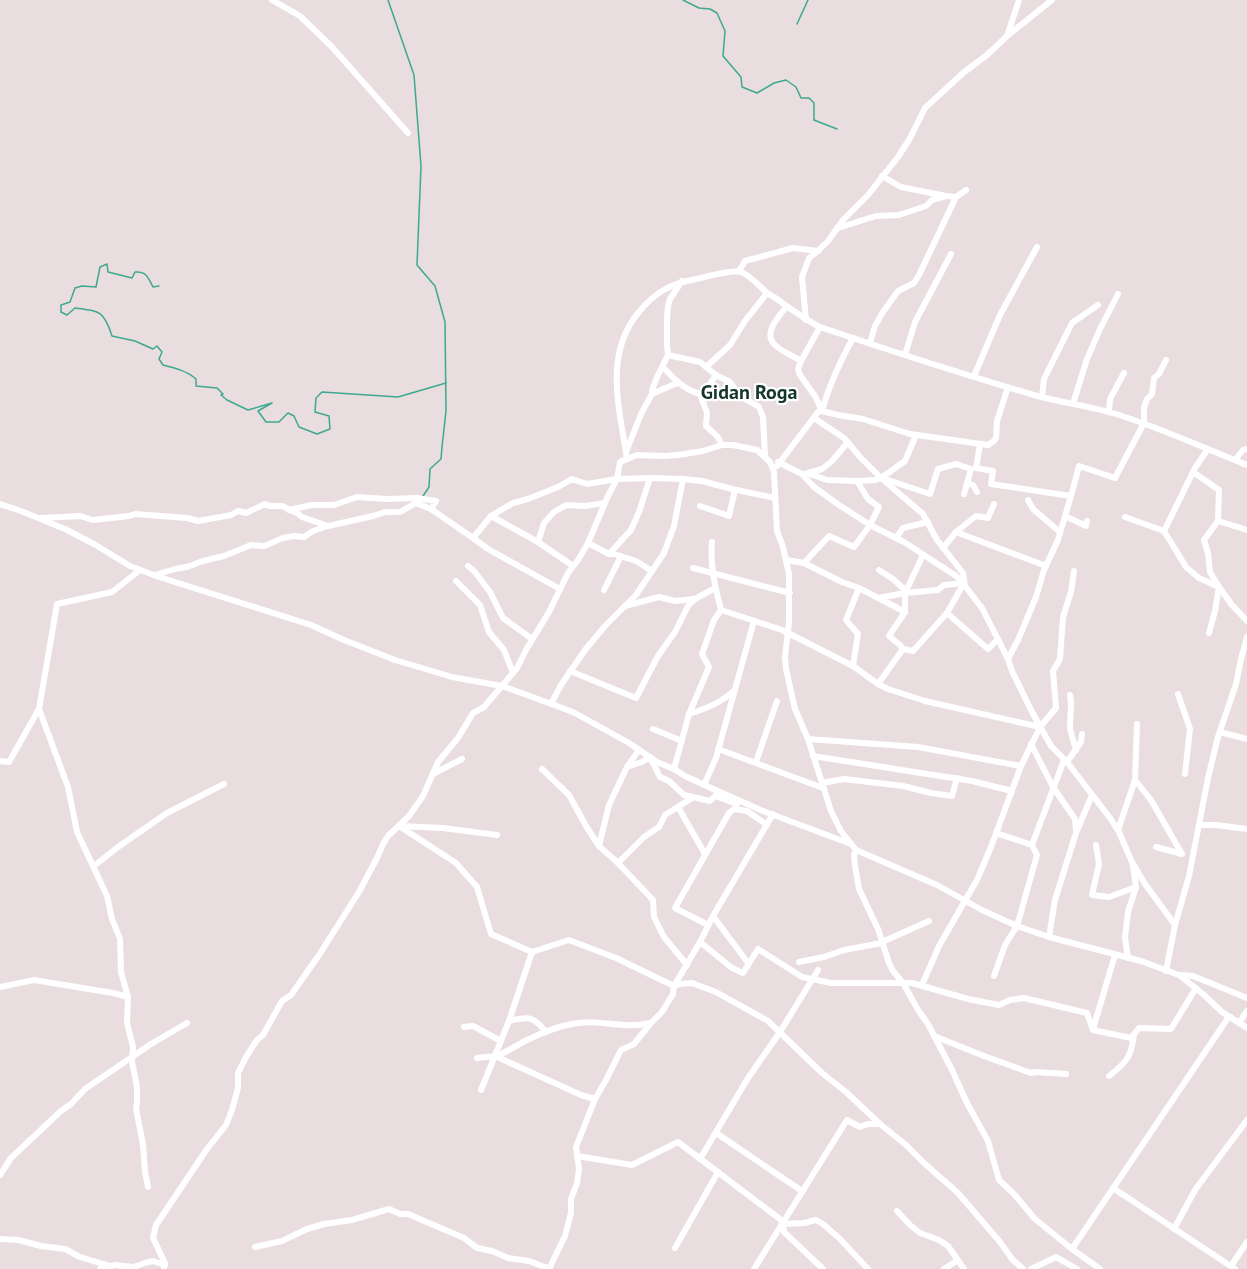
<svg xmlns="http://www.w3.org/2000/svg" width="1247" height="1269" font-family="'PT Sans',sans-serif">
	<style>
		.lines { fill: none; stroke-linecap: round; stroke-linejoin: round }
		.stream { stroke: #3ea890; stroke-width: 1.5 }
		.minor { stroke: #fff; stroke-width: 6 }
		.labels { text-anchor: middle; stroke-width: 4.5; stroke-linejoin: round; paint-order: stroke }
		.quarter-label { font-size: 20px; font-weight: bold; fill: #16352d; stroke: #fff }
	</style>
	<rect width="100%" height="100%" fill="#e9dddf"/>
	<g class="lines">
		<!-- stream -->
		<g class="stream">
			<path d="M388,0L414,75L421,166L417,265L435,286L445,322L446,411L442,447L441,459L430,469L429,487L423,496"/>
			<path d="M683,0L699,8L710,9L717,13L725,31L723,56L741,77L742,87L757,93L774,83L786,80L796,87L801,98H809L814,103V120L837,129"/>
			<path d="M797,24L808,0"/>
			<path d="M159,286L153,287C148,278 147,271 135,272L132,278L108,272L107,264L100,267L96,287L82,286L75,288L70,302L61,305V312L67,315L75,308C100,311 104,311 112,336L135,341L153,349L157,346L162,352L159,359L163,365C175,368 187,371 196,379V386L217,388L223,394L221,395L227,400L248,410L272,403L258,411L266,422H279L288,413L294,416L299,427L317,434L330,429L329,416L315,412L316,398L322,392L398,397L446,383"/>
		</g>
		<!-- minor -->
		<g class="minor">
			<path d="M272,0L300,16L332,47L408,133"/>
			<path d="M1007,36L1052,0"/>
			<path d="M882,176L901,187L946,196L956,197L966,190"/>
			<path d="M838,228L876,216L899,215L926,206L932,200L946,196"/>
			<path d="M739,271L745,261L793,248L818,251L828,241L843,220L868,195L898,157L909,140L925,108L963,73L987,55L1007,36L1019,0"/>
			<path d="M787,306C780,315 762,333 775,345C782,352 792,355 801,361L798,369L800,375L815,396L822,411L838,415L863,419L910,434L988,445L994,441L996,438L997,421L1008,387"/>
			<path d="M806,320L802,277L809,258L818,251"/>
			<path d="M870,343L875,326L883,312L898,291L914,283L919,275L956,197"/>
			<path d="M668,355L700,362L716,375L730,382L741,397L759,407L763,417L765,457"/>
			<path d="M905,355L915,322L951,254"/>
			<path d="M801,361L820,327"/>
			<path d="M663,367C674,379 683,389 700,394L707,413L706,426L718,437L722,445"/>
			<path d="M706,367L730,345L745,321L767,293"/>
			<path d="M974,376L1000,315L1037,247"/>
			<path d="M652,394L677,383"/>
			<path d="M700,394L707,388L716,375"/>
			<path d="M1042,397L1044,379L1072,323L1098,305"/>
			<path d="M1073,404L1087,359L1100,329L1118,294"/>
			<path d="M1109,412L1110,399L1124,373"/>
			<path d="M814,418L844,438L860,457L881,478L923,514L937,540L963,573L965,586L982,608L1008,659L1012,671L1032,712L1051,746L1067,762L1110,818L1119,832L1132,862L1145,884L1175,925"/>
			<path d="M980,445L976,468L993,471L991,484L1071,496"/>
			<path d="M626,452L641,414L652,394V390L657,377L668,355L667,345V319L668,306L670,299L682,281"/>
			<path d="M627,459C620,410 603,356 638,313C655,292 670,284 696,279C707,277 731,269 741,272C751,276 758,285 766,292C772,296 779,300 785,305C797,313 807,321 820,327C891,351 962,374 1034,395C1062,403 1091,406 1119,415C1163,429 1204,448 1247,465"/>
			<path d="M1235,460L1243,450L1247,449"/>
			<path d="M778,462L802,474L814,487L839,505L870,525L904,542L956,576L963,583"/>
			<path d="M777,466L818,412L822,411C829,385 840,362 853,338"/>
			<path d="M1193,472L1219,490L1218,521L1247,530"/>
			<path d="M808,473L822,469L832,461L848,442"/>
			<path d="M802,474H810L827,480L857,481L875,480L881,478L905,461L916,435"/>
			<path d="M885,479L930,494L938,469L956,464L971,469L964,494"/>
			<path d="M967,483L973,485L977,492"/>
			<path d="M1028,500L1033,509L1060,532"/>
			<path d="M0,504L21,511L65,529L94,544L130,566L159,577L311,625L344,640L395,660L452,677L502,686L557,706L575,713L629,743L657,762L674,769L685,776L711,788L763,811L851,844"/>
			<path d="M700,506L729,516L735,490"/>
			<path d="M431,509L473,538L491,516L513,503L528,499L558,487L572,479L587,484L617,479L650,478L683,479L702,481L732,489L775,498"/>
			<path d="M491,516L538,542"/>
			<path d="M1065,516L1086,526L1087,521"/>
			<path d="M1125,517L1164,531L1195,468L1208,449"/>
			<path d="M41,518L80,516L93,520L129,516L135,514L187,518L198,521L231,515L238,511L246,513L265,504L270,506H282L297,513L302,517L328,526"/>
			<path d="M1218,521L1204,540L1208,553L1210,572L1219,587L1232,605L1247,621"/>
			<path d="M1164,531L1186,567L1199,578L1219,587L1215,611L1209,633"/>
			<path d="M956,532L1046,566"/>
			<path d="M473,538L488,549L560,589"/>
			<path d="M896,538L903,528L928,522"/>
			<path d="M588,543L609,554H614L636,561L652,571"/>
			<path d="M943,548L956,532L976,516L988,518L994,504"/>
			<path d="M609,554L631,530L639,512L650,478"/>
			<path d="M786,560L804,563L842,582L859,588L905,612"/>
			<path d="M804,563L829,536L854,547L870,525L879,507L868,499L857,481"/>
			<path d="M468,566L474,571L490,592L503,618L532,639"/>
			<path d="M573,566L538,542L544,523L554,512L566,505L585,506L605,503"/>
			<path d="M693,568L790,593"/>
			<path d="M879,570L893,579L906,591"/>
			<path d="M155,575L175,569L187,567L203,561L224,556L251,545L264,546L283,538L294,536L304,537L313,531L328,526L373,516L385,512H400L416,503L431,509L436,501L417,498L386,499L357,497L334,505H312L289,510"/>
			<path d="M456,581L480,605L489,632L504,650L513,673"/>
			<path d="M604,590L621,556"/>
			<path d="M878,598L905,593L938,590L944,585L964,583"/>
			<path d="M625,606L659,597L675,601L695,599"/>
			<path d="M721,610L782,630L853,666L878,684L888,689L925,701L1040,727"/>
			<path d="M947,613L988,649L998,639"/>
			<path d="M903,649L913,651L947,613L964,583"/>
			<path d="M1008,659L1018,640L1036,597L1044,570L1058,540L1071,496L1079,466L1115,478L1144,423V408L1147,399L1152,394L1154,378L1159,374L1166,360"/>
			<path d="M853,666L858,634L846,620L859,588"/>
			<path d="M570,671L636,698L658,656L675,632L688,606L695,599L715,588"/>
			<path d="M878,684L903,649L900,645L889,636L905,612V593L923,555"/>
			<path d="M1178,694L1190,729L1185,774"/>
			<path d="M1070,695L1071,702L1070,729L1076,750"/>
			<path d="M551,704L561,685L585,650L605,626L636,595L664,553L674,526L683,479"/>
			<path d="M689,714C708,708 720,703 735,690"/>
			<path d="M1137,724L1135,780L1151,800L1182,854L1156,847"/>
			<path d="M653,729L682,741"/>
			<path d="M1220,732L1247,739"/>
			<path d="M808,739L918,747L1021,766"/>
			<path d="M1031,744L1053,787L1075,819L1076,831"/>
			<path d="M718,749L823,788"/>
			<path d="M813,756L972,781L1012,791"/>
			<path d="M0,761L9,762L39,709"/>
			<path d="M756,762L777,701"/>
			<path d="M1067,762L1081,742L1082,734"/>
			<path d="M627,767L642,762L650,757L660,777L669,781L684,795L710,801L715,796L737,804"/>
			<path d="M542,769L569,795L586,826L599,846L618,863L653,900L654,917L664,937L687,965"/>
			<path d="M674,769L689,714L709,667L702,654L714,620L721,610C715,587 710,566 712,542"/>
			<path d="M433,774L462,759"/>
			<path d="M822,783L844,779L903,786L931,793L952,796L957,778"/>
			<path d="M704,785L716,758L754,621"/>
			<path d="M678,807L705,854"/>
			<path d="M773,814L713,916L700,942L732,968L743,973L758,949L802,977L831,983H912L968,999L999,1005L1010,1000L1024,998L1087,1013L1093,1030L1131,1038L1139,1028L1171,1029L1196,988"/>
			<path d="M1199,825H1216L1247,829"/>
			<path d="M399,826L456,863L477,887L491,934L532,952L569,940L616,958L674,986L700,942"/>
			<path d="M400,826L443,828L497,835"/>
			<path d="M1118,830L1135,780"/>
			<path d="M996,833L1032,845"/>
			<path d="M1096,845L1099,864L1092,895L1109,897L1136,887L1133,866"/>
			<path d="M599,846L609,805L627,767L639,750"/>
			<path d="M856,850L854,854L855,866L859,889L878,929L889,963L893,971L903,983L918,1010L928,1024L952,1070L967,1103L988,1141L999,1180L1014,1194L1035,1219L1072,1249L1100,1269"/>
			<path d="M618,863L644,837L659,827L665,815L692,798"/>
			<path d="M94,866L118,847L167,813L224,784"/>
			<path d="M713,916L748,963"/>
			<path d="M708,925L675,908L729,813L734,809L747,811L767,825"/>
			<path d="M1049,937L1055,900L1076,833L1092,795"/>
			<path d="M882,942L929,921"/>
			<path d="M1128,958L1125,938L1128,912L1136,887"/>
			<path d="M799,962L824,957L844,950L882,943"/>
			<path d="M1166,971L1175,925L1189,876L1208,778L1218,737L1236,684L1241,659L1247,637"/>
			<path d="M1180,975L1193,976L1247,998"/>
			<path d="M994,976L1005,945L1017,926L1037,855L1032,845L1064,760"/>
			<path d="M922,985L939,946L977,880L991,847L1021,766L1040,727L1056,708L1053,671L1060,659L1063,617L1071,592L1074,571"/>
			<path d="M0,987L34,980L113,993L128,997L127,1023L133,1047L132,1062L137,1087V1103L136,1109L143,1144L145,1172L148,1187"/>
			<path d="M128,997L121,972L120,939L112,919L107,896L77,832L68,787L39,709L57,604L112,592L140,570"/>
			<path d="M509,1021C529,1016 533,1016 546,1032"/>
			<path d="M1239,1023L1247,1011"/>
			<path d="M464,1027L473,1026L501,1041"/>
			<path d="M1093,1029L1115,955"/>
			<path d="M934,1036L984,1056L1031,1073L1035,1072L1066,1074"/>
			<path d="M495,1056L581,1095L595,1099"/>
			<path d="M477,1058C483,1057 490,1057 496,1056C506,1053 515,1046 525,1041C539,1034 556,1027 572,1024C599,1018 622,1030 650,1023"/>
			<path d="M1109,1076C1127,1062 1131,1057 1134,1035"/>
			<path d="M481,1090L509,1021L532,952"/>
			<path d="M880,1124L906,1145L924,1163L958,1193L1000,1242L1012,1259L1023,1269"/>
			<path d="M716,1133L802,1191"/>
			<path d="M577,1156L632,1165L678,1142L780,1219L783,1224L784,1232L823,1269"/>
			<path d="M700,1159L748,1078L780,1032L818,970"/>
			<path d="M0,1175L11,1158L61,1111L71,1104L85,1089L151,1044L187,1023"/>
			<path d="M1113,1188L1235,1269"/>
			<path d="M897,1211L910,1225L920,1233L939,1240L948,1246L964,1269"/>
			<path d="M783,1224L804,1223L816,1220L823,1224L840,1239L868,1269"/>
			<path d="M1174,1229L1195,1190L1247,1120"/>
			<path d="M0,1239L18,1240L41,1246L65,1249L80,1257L110,1266"/>
			<path d="M255,1247L282,1241L307,1229L324,1224L352,1220L389,1209L400,1214H408L464,1238L477,1248L492,1251L508,1258L529,1261L550,1269"/>
			<path d="M675,1248L718,1172"/>
			<path d="M1072,1249L1228,1018L1231,1017"/>
			<path d="M1231,1266L1247,1242"/>
			<path d="M100,1269L115,1265L133,1267L148,1262L153,1261L165,1265"/>
			<path d="M164,1269L165,1263L153,1238L156,1225L207,1149L226,1125L232,1110L238,1088V1073L246,1057L257,1040L263,1035L282,1001L291,995L319,955L359,892L377,858L383,844L388,836L409,816L423,796L438,762L458,738L473,713L484,707L517,668L526,650L549,612L568,573L578,560L588,543L608,496L617,479L620,462L637,455L664,456L678,455L703,451L722,445H733L757,450L770,462L774,472L777,531L783,547L789,574V622L785,657L786,669L795,709L808,739L831,811L841,831L856,850L937,885L982,910L1017,926L1049,937L1141,961L1179,975L1203,994L1222,1012L1247,1028"/>
			<path d="M549,1269L565,1236L571,1213V1199L577,1183L579,1169L576,1147L595,1099L606,1080L621,1050L634,1044L651,1023L662,1012L673,994L674,986L680,984L692,983L716,992L768,1021L822,1073L846,1092L880,1124H868L860,1127L847,1120L754,1269"/>
			<path d="M944,1269L958,1260"/>
			<path d="M1031,1269L1056,1257L1077,1269"/>
		</g>
	</g>
	<g class="labels">
		<!-- quarter labels -->
		<g class="quarter-label">
			<text x="749" y="399">Gidan Roga</text>
		</g>
	</g>
</svg>
